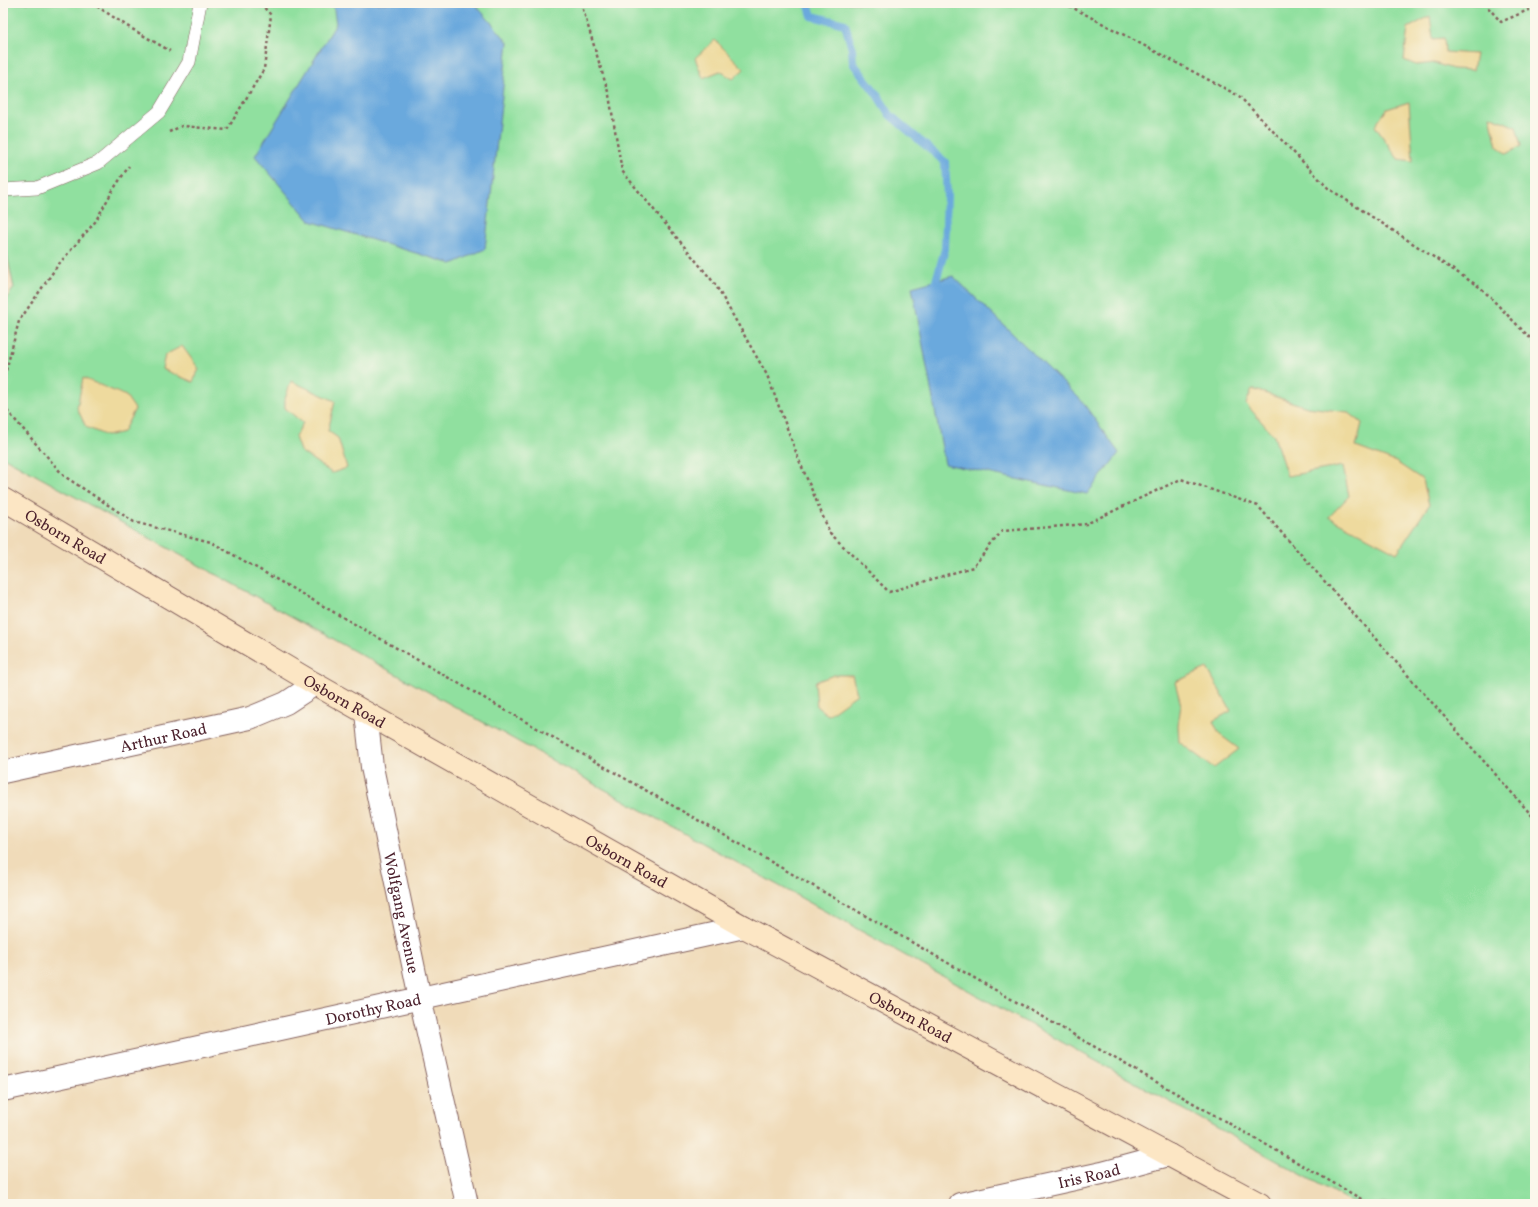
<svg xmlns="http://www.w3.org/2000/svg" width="1538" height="1207" font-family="Vollkorn,serif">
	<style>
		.green { fill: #90e09f; stroke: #6d8065 }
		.sand { fill: #eeda9e; stroke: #9c7c64 }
		.water { fill: #6aa9dd; stroke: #5a6484 }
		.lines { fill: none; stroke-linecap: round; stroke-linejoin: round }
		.stream { stroke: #6aa9dd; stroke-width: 8 }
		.lane-casing { stroke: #84615d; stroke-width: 14 }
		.street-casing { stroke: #84615d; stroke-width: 24 }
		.secondary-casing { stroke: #84615d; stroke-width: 24 }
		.path { stroke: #84615d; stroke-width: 2.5; stroke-dasharray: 3 3; stroke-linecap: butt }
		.lane { stroke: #fff; stroke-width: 13 }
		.street { stroke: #fff; stroke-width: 22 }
		.secondary { stroke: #fce6c4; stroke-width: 22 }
		.labels { text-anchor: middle; stroke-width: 3; stroke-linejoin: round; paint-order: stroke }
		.street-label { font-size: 16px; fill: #4a1f2b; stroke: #fbf7ec }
	</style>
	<rect width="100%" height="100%" fill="#fbf7ec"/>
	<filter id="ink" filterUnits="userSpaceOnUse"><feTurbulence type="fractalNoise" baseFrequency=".025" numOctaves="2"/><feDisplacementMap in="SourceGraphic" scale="8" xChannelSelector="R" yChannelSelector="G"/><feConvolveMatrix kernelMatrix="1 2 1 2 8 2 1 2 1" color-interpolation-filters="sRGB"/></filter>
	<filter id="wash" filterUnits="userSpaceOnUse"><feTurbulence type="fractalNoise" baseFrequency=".012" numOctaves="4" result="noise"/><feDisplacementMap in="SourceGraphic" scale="16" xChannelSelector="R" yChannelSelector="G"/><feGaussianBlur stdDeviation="0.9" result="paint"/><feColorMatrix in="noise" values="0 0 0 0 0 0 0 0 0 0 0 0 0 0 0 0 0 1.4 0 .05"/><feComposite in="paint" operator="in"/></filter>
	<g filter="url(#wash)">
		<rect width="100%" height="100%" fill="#f0dbb9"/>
		<!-- green -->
		<path class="green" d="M3,3H1535V1204H1355L3,457V303L14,288L3,235Z"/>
		<!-- sand -->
		<g class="sand">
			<path d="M1430,16L1433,39L1444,38L1445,52L1476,54L1473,70L1453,69L1434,63L1416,65L1404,60L1408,28Z"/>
			<path d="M715,40L744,69L733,79L720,71L703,78L695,58Z"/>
			<path d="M1409,102L1413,161L1398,159L1375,126L1387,109Z"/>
			<path d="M1490,116L1516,127L1521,146L1507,154L1497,146Z"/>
			<path d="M182,346L199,369L193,382L162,369L165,355Z"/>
			<path d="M83,378L126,396L135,409L123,432L107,436L86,427L77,408Z"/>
			<path d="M291,381L335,401L328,431L338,438L347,468L332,473L300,451L295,437L303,423L285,408V399Z"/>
			<path d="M1252,389L1307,407L1348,412L1362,423L1356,447L1396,462L1423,480L1429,505L1397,553L1329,517L1349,496L1343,466L1287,476L1274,436L1246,404Z"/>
			<path d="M1207,668L1231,711L1213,721L1219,734L1239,749L1214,768L1179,742L1178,725L1181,705L1175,682Z"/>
			<path d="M834,675H852L857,694L828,715L817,707L815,682Z"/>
		</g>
		<!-- water -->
		<g class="water">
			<path d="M333,3H474L508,42L485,249L452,264L310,221L255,156L336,24Z"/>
			<path d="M953,276L1081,400L1119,453L1087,494L945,464L912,287Z"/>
		</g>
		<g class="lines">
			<!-- stream -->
			<path class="stream" d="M808,3L812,16L845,24L852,49L853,63L876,93L890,115L945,162L947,196L945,249L936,281"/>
		</g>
	</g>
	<g filter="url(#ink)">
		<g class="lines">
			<defs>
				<path id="lane" d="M3,190L37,188L98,163L159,112L189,62L200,3"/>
				<g id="street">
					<path id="s1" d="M366,713L372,767L420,998L467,1204"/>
					<path id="s2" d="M3,772L250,718L286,703L315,684"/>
					<path id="s3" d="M3,1090L744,927"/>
					<path id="s4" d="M960,1204L1102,1173L1169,1155"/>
				</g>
				<g id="secondary">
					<path id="s5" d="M3,499L315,684L744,927L1260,1204"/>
				</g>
			</defs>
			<!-- lane casing -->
			<use href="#lane" class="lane-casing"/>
			<!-- street casing -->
			<use href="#street" class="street-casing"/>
			<!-- secondary casing -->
			<use href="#secondary" class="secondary-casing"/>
			<!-- path -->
			<g class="path">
				<path d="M92,3L127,26L170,51"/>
				<path d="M581,3L609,95L622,171L715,284L767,375L799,460L830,533L889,592L973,567L1002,531L1086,524L1181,479L1258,506L1535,819"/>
				<path d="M1064,3L1239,96L1328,188L1481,288L1535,343"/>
				<path d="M1484,3L1501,22L1535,7"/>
				<path d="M169,132L182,126L227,130L264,69L271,15L260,3"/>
				<path d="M3,382L19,321L58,265L95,222L113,190L129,166"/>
				<path d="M3,406L64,476L134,522L211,542L1370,1204"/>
			</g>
			<!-- lane -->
			<use href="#lane" class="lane"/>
			<!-- street -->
			<use href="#street" class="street"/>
			<!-- secondary -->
			<use href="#secondary" class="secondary"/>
		</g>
	</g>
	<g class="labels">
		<!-- street labels -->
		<g class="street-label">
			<text dy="6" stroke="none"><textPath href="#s5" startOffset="73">Osborn Road</textPath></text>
			<text dy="6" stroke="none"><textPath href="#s5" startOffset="397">Osborn Road</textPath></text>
			<text dy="6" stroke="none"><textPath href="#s2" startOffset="164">Arthur Road</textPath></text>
			<text dy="6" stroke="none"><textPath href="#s5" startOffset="721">Osborn Road</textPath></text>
			<text dy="6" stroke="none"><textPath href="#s1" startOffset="203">Wolfgang Avenue</textPath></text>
			<text dy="6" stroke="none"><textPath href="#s3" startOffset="379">Dorothy Road</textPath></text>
			<text dy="6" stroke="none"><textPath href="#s5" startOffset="1045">Osborn Road</textPath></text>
			<text dy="6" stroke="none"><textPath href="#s4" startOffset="132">Iris Road</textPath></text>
		</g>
	</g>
	<!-- margin -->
	<rect width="1538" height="1207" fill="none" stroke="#fbf7ec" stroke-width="16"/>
</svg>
